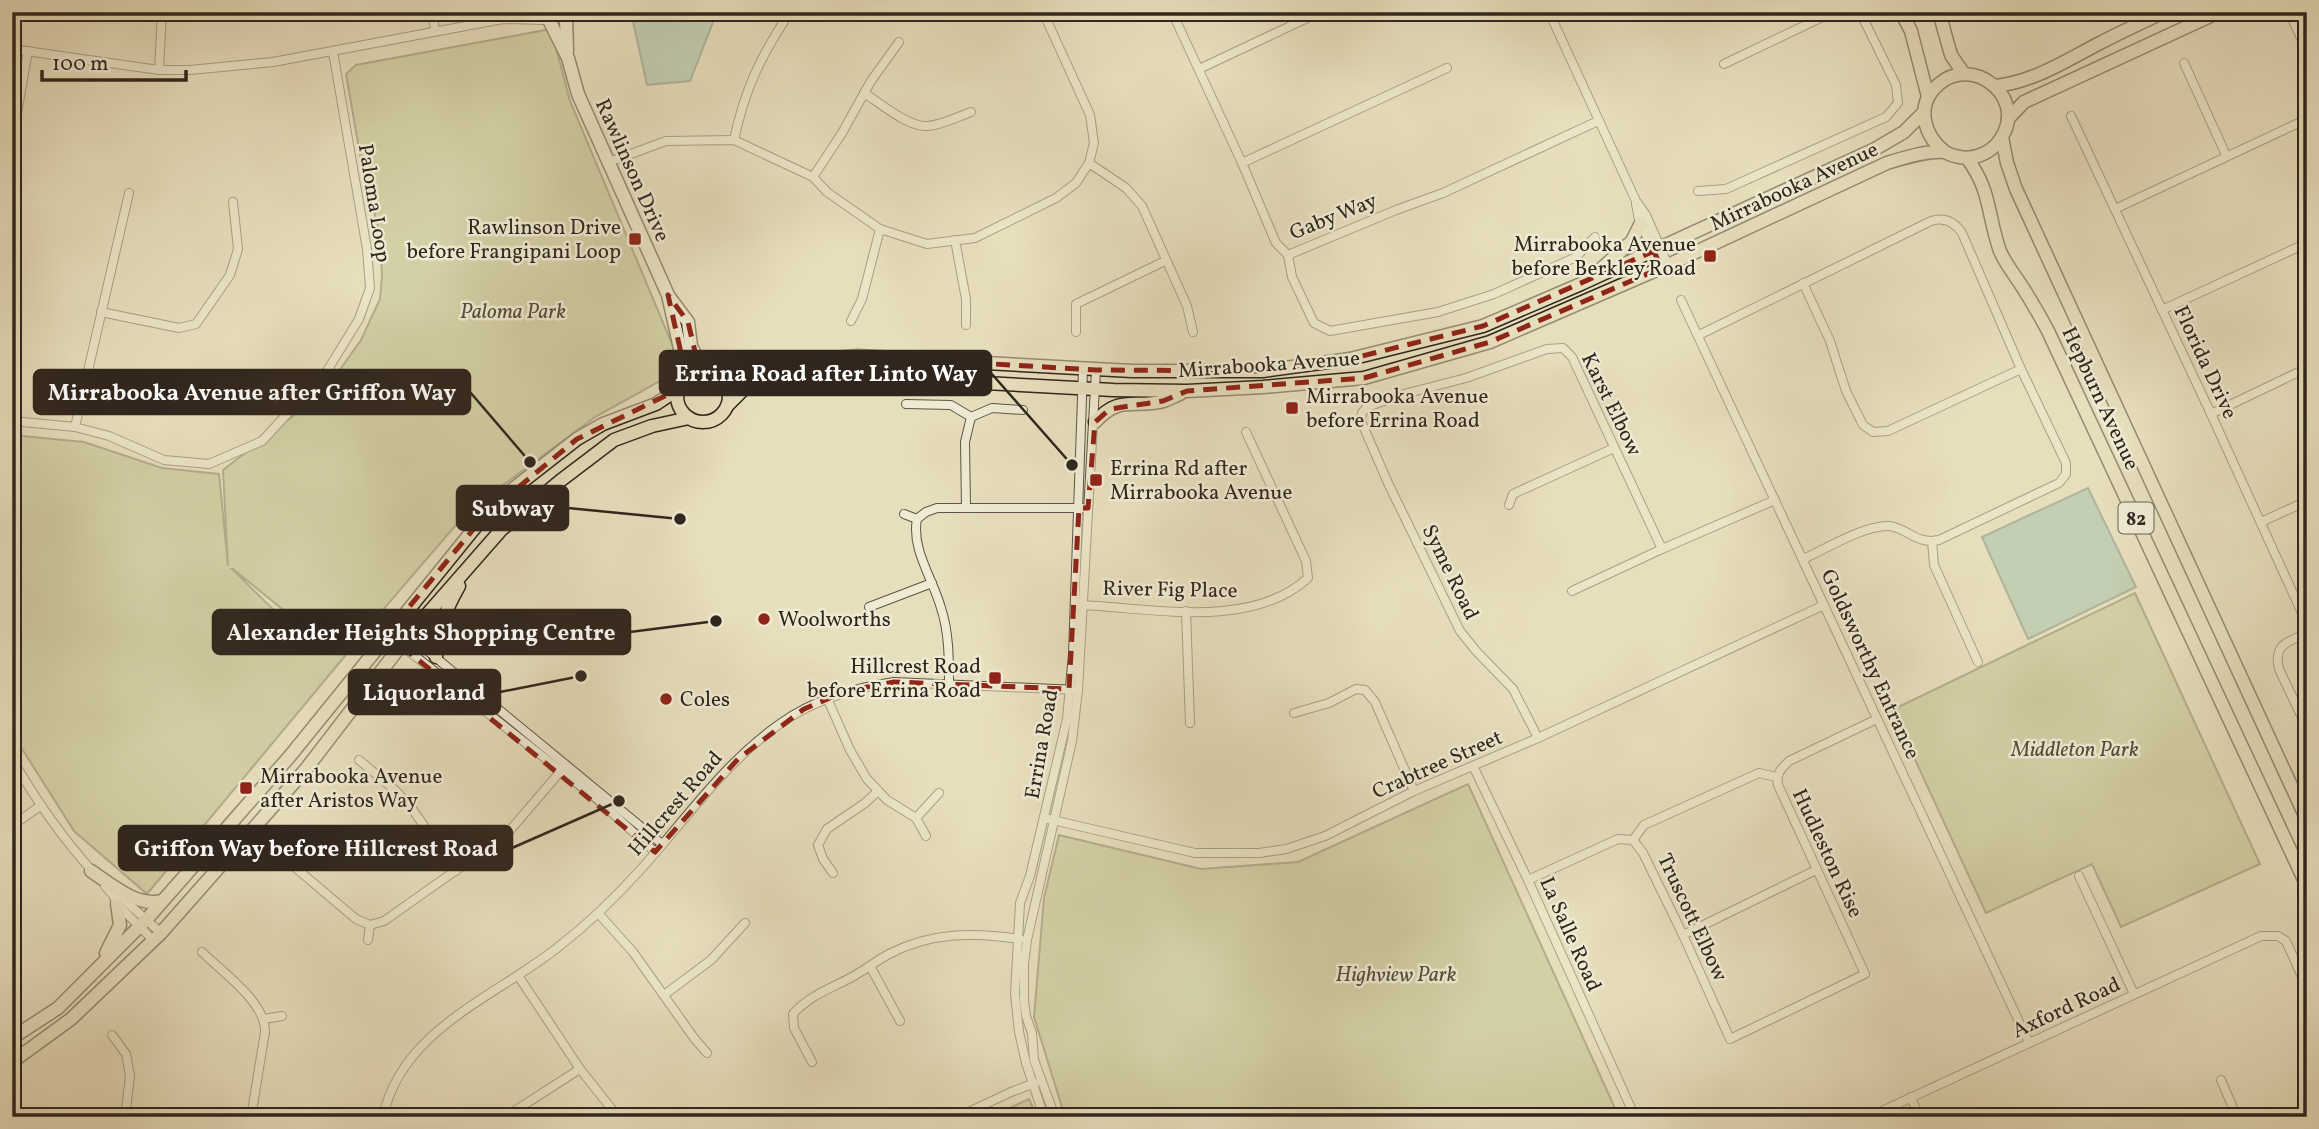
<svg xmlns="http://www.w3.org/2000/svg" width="2319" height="1129" font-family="Vollkorn,serif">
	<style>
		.green { fill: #bdbf8c; stroke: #767255; stroke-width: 2; fill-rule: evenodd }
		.water { fill: #97bcac; stroke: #6e8073; stroke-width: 2 }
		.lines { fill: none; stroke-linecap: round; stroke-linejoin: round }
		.street-casing { stroke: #5e5446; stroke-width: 10 }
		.secondary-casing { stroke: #30261e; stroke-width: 15 }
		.primary-casing { stroke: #30261e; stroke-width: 15 }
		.street { stroke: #efead3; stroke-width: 8 }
		.secondary { stroke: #efead3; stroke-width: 12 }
		.primary { stroke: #e7debc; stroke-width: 12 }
		.marked { fill: none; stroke: #8f2418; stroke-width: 5; stroke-dasharray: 14 9; stroke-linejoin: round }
		.poi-dot { fill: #8f2418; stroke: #efead3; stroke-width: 2.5 }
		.labels { text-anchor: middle; stroke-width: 5; stroke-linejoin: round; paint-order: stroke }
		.shield { fill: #efead3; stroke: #696154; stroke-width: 2 }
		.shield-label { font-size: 19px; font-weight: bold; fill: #30261e }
		.street-label { font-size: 21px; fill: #30261e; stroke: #efead3 }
		.poi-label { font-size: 21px; fill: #30261e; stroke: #efead3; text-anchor: start }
		.park-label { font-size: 21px; font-style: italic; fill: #534c3a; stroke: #efead3 }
		.leader { fill: none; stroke: #30261e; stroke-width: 2.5 }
		.callout-dot { fill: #30261e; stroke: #efead3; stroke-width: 2.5 }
		.callout { fill: #30261e; stroke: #30261e; stroke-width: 2.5 }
		.callout-label { font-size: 23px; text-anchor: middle; font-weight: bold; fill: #fff }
	</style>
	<rect width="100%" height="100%" fill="#e7debc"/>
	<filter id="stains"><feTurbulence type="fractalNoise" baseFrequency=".00286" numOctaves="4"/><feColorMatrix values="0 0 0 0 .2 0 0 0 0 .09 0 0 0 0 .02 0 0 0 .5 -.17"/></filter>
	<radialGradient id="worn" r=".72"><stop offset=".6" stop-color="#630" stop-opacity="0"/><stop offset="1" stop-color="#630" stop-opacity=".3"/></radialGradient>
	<!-- green -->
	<g class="green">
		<path d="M551,29L570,101L680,363L662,380L595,417L467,512L344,655L345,656L147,894L74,831L12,733V435L84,442L162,468L219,474L228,566L223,470L324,392L361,340L380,299L382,276L380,235L361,160L346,74L356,65ZM232,569H233L303,626L287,623Z"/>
		<path d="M2135,593L2260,864L2121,927L2092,864L1986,913L1892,710Z"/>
		<path d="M1468,784L1619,1117H1065L1034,1017L1044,898L1059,835L1201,869L1298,862Z"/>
		<path d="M1029,1099L1037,1117H990Z"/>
	</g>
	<!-- water -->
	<g class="water">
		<path d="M631,12H717L690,81L647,85Z"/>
		<path d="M2088,488L2136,587L2028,639L1982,537Z"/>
	</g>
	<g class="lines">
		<defs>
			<g id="street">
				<path d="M432,12L435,30"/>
				<path d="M1172,12L1242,163L1276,243L1288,255L1396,210L1443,193L1598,121"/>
				<path d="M1549,12L1636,201L1646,215L1668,265"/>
				<path d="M2289,12L2307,51"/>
				<path d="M12,49L159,70H190L273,62L503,19L545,20"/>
				<path d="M2184,63L2226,155"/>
				<path d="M1724,64L1833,12"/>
				<path d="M1199,69L1320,12"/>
				<path d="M159,70L162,12"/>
				<path d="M864,93C880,103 909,128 928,126C942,125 957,117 971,112"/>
				<path d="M2071,116L2211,414L2307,624"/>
				<path d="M734,140C745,88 761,56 790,12"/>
				<path d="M12,141L28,51"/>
				<path d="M609,162L666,141L734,140L813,177L827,192L880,229L927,244L975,238L1056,198L1076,183L1089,163L1094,143L1090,115L1043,12"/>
				<path d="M1089,163L1126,188L1142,206L1187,306L1193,332"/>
				<path d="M1242,163L1447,68"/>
				<path d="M813,177L842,133L871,81L899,42"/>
				<path d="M1698,191L1726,189L1886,117L1898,103L1896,85L1860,12"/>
				<path d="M1636,204L1639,219L1661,268"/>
				<path d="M2115,209L2307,119"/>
				<path d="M955,240L966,299V325"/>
				<path d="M1288,255L1292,277L1314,323L1330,331L1438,312L1494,294L1576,257L1595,237"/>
				<path d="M1681,300L2029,1043"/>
				<path d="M2162,310L2307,243"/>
				<path d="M101,312L179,328L196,324L230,275L238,249L233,202"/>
				<path d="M851,321L862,299L880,229"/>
				<path d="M1076,332V304L1165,261"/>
				<path d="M1699,335L1931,221C1944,217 1954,221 1962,233L2021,369L1888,431L1873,432L1863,425L1846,391L1830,341L1803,283"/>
				<path d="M906,404L951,405L971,417L992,408L1023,410"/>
				<path d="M2211,414L2307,368"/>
				<path d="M12,421L75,427L109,436L164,460L209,464L262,441L327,371L359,319L370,288L367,249L333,52"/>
				<path d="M75,427L129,193"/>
				<path d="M1509,505L1513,494L1614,448"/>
				<path d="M966,508L965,442L971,417"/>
				<path d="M904,514L917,519"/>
				<path d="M2261,522L2307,501"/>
				<path d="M1932,541L1934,565L1978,662"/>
				<path d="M1803,559C1826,549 1864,525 1889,526C1908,528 1916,545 1939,540L2059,483L2066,474V463L2021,369"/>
				<path d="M1572,591L1662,549L1775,500"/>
				<path d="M1081,605C1152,608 1251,630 1308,578L1306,561L1246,432"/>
				<path d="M869,607L932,583"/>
				<path d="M1186,611L1190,723"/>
				<path d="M395,624L662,844"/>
				<path d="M2307,633C2288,642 2273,644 2279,669L2307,728"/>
				<path d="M387,634L597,799L655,852"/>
				<path d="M949,684C949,658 949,632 941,608C933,579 911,549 917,519L926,512L937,508H1082"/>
				<path d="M827,698L850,750L867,779L887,800L916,818L926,836"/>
				<path d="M1294,713L1329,703L1356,689L1365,690L1375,702L1414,791"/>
				<path d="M1538,738L1513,689L1477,652L1460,631L1388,483L1361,421L1362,413L1367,407L1404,394L1466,378L1547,349L1563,348L1572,357L1662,549"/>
				<path d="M12,759C36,800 62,838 94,873"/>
				<path d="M359,760L395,790L410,806L456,871"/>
				<path d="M1473,766L1528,880L1635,1117"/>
				<path d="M916,818L939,793"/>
				<path d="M1044,818L1195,853H1259L1286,849L1325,836L1414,791L1538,738L1824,605"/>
				<path d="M12,826L40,806"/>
				<path d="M1633,840L1644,825L1759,773L1776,777"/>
				<path d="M278,853L356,919L370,925L384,921L506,835L566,765"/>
				<path d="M833,873L823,859L818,845L827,829L865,803L878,791"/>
				<path d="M2079,876L2134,994"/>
				<path d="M1528,880L1618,839L1633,840L1643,853L1683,935L1730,1039L1865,974L1778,785C1776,773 1781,769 1789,761L1877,719"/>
				<path d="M105,886L113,895L117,904L154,941"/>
				<path d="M116,896L123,899L161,933"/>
				<path d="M598,913L633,952L694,1038L707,1053"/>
				<path d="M1683,935L1816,870"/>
				<path d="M368,940L370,925"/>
				<path d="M202,952C222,972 266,1002 265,1032L251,1117"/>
				<path d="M870,966L900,1021"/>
				<path d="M519,977L580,1069L618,1117"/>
				<path d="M664,995L711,960L745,923"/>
				<path d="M264,1019L282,1016"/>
				<path d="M112,1035L126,1054L130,1076L125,1117"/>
				<path d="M812,1062L794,1028L793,1014C808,996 832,988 852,977C865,970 876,961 889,954C931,932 974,932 1020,939"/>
				<path d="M2221,1080L2237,1117"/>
				<path d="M1911,1097L1919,1117"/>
				<path d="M383,1117C401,1030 495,997 557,948C588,924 616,897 642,868C687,818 725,762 781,723C815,699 853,688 894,682L1078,690"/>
				<path d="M505,1117L580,1069"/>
				<path d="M958,1117L1011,1092L1035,1083"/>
				<path d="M1044,1117L1026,1063L1019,1032L1015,994L1020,903L1030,876L1067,719L1073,654L1083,369"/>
				<path d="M1055,1117L1034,1060L1032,1033L1026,1016L1024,1001V964L1027,940L1072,741L1078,690L1096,370"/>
				<path d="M1869,1117L2261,936H2278L2286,941L2307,988"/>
			</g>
			<g id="secondary">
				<path d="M566,18L567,51"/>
				<path d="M550,22L568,58L578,94L668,295L686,375"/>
				<path d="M670,298L688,322L691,346L696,356L708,370"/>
			</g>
			<g id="primary">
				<path d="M1901,12L1911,31L1928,97"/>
				<path d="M1939,12L1951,55L1964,74"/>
				<path d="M1995,86C2034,82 2067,60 2100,43C2121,32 2143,22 2164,12"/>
				<path d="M2008,119L2024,102L2219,12"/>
				<path d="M2002,137L2007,163L2016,189L2307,820"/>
				<path d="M1967,158C1992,192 1987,215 2000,251C2006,265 2015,275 2023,288C2032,302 2040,316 2048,331L2307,886"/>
				<path d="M1601,269L1632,241L1641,223"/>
				<circle cx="703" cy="396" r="26"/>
				<path d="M723,379L755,368L797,361L858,356L1132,371H1263L1350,359L1483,326L1581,284L1875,149L1904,132L1924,112"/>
				<path d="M727,406L746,387L765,382L814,387L911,379L1113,390L1187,391L1263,387L1364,378L1490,342L1668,265L1887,163C1903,158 1928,150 1945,152C1946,153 1954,156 1955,156C1975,162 1996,151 2004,133C2023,94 1972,56 1939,84C1915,104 1923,135 1945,152"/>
				<path d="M1095,422C1120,394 1134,409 1164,401C1169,399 1175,396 1180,394"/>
				<path d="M436,657C436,632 447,607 459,586"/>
				<path d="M91,871C112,885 136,907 162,901"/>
				<path d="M106,953L120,925L117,904"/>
				<path d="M12,1038L58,1008L146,920L290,756L486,514L513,489L577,439L603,424L656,404L677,390"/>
				<path d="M12,1062L71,1019L161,933L306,769L409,635L501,530L560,481L614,440L652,426L689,418"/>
			</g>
		</defs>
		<!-- street casing -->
		<use href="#street" class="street-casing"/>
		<!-- secondary casing -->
		<use href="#secondary" class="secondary-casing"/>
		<!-- primary casing -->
		<use href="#primary" class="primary-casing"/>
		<!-- street -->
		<use href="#street" class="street"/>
		<!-- secondary -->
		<use href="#secondary" class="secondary"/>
		<!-- primary -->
		<use href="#primary" class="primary"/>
	</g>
	<!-- marked area -->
	<path d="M0 0H2319V1129H0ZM1654,251L1661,268L1490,342L1364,378L1187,391L1163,401L1110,409L1095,422L1088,508H1079L1069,689L894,682L846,691L804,709L738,759L655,852L401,646L409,635L395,624L486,514L577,439L677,390L686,375L668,295L688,322L696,356L723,379L797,361L858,356L1096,370L1263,371L1350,359L1483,326Z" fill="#e7debc" fill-opacity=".55" fill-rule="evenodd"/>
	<path class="marked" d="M1654,251L1661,268L1490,342L1364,378L1187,391L1163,401L1110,409L1095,422L1088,508H1079L1069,689L894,682L846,691L804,709L738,759L655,852L401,646L409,635L395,624L486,514L577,439L677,390L686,375L668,295L688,322L696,356L723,379L797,361L858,356L1096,370L1263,371L1350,359L1483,326Z"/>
	<!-- markers -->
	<g class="poi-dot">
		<rect x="628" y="232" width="14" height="14" rx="3.5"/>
		<rect x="1703" y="249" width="14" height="14" rx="3.5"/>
		<rect x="1285" y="401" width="14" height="14" rx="3.5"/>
		<rect x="1089" y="473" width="14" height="14" rx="3.5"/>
		<circle cx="764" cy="619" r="7"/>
		<rect x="988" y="671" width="14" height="14" rx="3.5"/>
		<circle cx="666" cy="699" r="7"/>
		<rect x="239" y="781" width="14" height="14" rx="3.5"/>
	</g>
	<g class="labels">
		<!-- shield labels -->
		<rect class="shield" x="2118.5" y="502.5" width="35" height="31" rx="5"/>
		<g class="shield-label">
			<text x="2136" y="525">82</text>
		</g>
		<!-- street labels -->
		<g class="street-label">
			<text transform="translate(633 170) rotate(66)" y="7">Rawlinson Drive</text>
			<text transform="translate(1794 186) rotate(-25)" y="7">Mirrabooka Avenue</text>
			<text transform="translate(375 203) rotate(81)" y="7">Paloma Loop</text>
			<text transform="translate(1333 216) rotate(-22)" y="7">Gaby Way</text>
			<text transform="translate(2206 362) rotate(65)" y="7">Florida Drive</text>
			<text transform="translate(1269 364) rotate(-4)" y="7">Mirrabooka Avenue</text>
			<text transform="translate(2101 398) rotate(65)" y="7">Hepburn Avenue</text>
			<text transform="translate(1612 404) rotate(64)" y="7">Karst Elbow</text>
			<text transform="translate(1451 572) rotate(64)" y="7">Syme Road</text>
			<text transform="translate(1170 589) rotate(1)" y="7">River Fig Place</text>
			<text transform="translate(1871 664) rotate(65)" y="7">Goldsworthy Entrance</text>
			<text transform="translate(1041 744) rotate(-80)" y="7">Errina Road</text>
			<text transform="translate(1437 764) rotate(-24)" y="7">Crabtree Street</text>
			<text transform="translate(675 803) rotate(-49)" y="7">Hillcrest Road</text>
			<text transform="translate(1828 853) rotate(65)" y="7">Hudleston Rise</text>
			<text transform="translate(1693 917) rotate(65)" y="7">Truscott Elbow</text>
			<text transform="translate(1571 934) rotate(66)" y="7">La Salle Road</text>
			<text transform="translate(2066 1007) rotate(-25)" y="7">Axford Road</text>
		</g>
		<!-- poi labels -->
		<g class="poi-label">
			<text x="621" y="234" text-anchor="end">Rawlinson Drive<tspan x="621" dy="24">before Frangipani Loop</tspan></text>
			<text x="1696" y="251" text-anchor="end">Mirrabooka Avenue<tspan x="1696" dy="24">before Berkley Road</tspan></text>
			<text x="1306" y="403">Mirrabooka Avenue<tspan x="1306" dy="24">before Errina Road</tspan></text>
			<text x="1110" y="475">Errina Rd after<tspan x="1110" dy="24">Mirrabooka Avenue</tspan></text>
			<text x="778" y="626">Woolworths</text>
			<text x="981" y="673" text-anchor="end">Hillcrest Road<tspan x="981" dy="24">before Errina Road</tspan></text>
			<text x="680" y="706">Coles</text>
			<text x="260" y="783">Mirrabooka Avenue<tspan x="260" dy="24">after Aristos Way</tspan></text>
		</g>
		<!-- park labels -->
		<g class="park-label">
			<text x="513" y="318">Paloma Park</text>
			<text x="2075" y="756">Middleton Park</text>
			<text x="1396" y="981">Highview Park</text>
		</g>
	</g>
	<!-- callouts -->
	<path class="leader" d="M1072 465L991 373M530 462L470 392M680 519L568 508M716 621L630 632M581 676L500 692M619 801L512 848"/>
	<g class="callout-dot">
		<circle cx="1072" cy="465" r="7"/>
		<circle cx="530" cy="462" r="7"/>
		<circle cx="680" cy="519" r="7"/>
		<circle cx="716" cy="621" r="7"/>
		<circle cx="581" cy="676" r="7"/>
		<circle cx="619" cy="801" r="7"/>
	</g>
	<g class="callout">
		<rect x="660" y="351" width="331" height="44" rx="7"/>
		<rect x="34" y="370" width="436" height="44" rx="7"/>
		<rect x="457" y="486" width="111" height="44" rx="7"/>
		<rect x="213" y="610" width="417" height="44" rx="7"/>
		<rect x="349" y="670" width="151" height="44" rx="7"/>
		<rect x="119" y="826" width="393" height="44" rx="7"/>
	</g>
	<g class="callout-label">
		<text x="826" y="381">Errina Road after Linto Way</text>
		<text x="252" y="400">Mirrabooka Avenue after Griffon Way</text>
		<text x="513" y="516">Subway</text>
		<text x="421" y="640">Alexander Heights Shopping Centre</text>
		<text x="424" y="700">Liquorland</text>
		<text x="316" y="856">Griffon Way before Hillcrest Road</text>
	</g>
	<!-- margin -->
	<rect width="2319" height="1129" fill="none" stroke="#e7debc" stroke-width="42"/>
	<rect x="14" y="14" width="2291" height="1101" fill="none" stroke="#30261e" stroke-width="3.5"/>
	<rect x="21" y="21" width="2277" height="1087" fill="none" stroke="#30261e" stroke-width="2"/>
	<!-- scale -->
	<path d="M42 70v10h144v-10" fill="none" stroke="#30261e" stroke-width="3.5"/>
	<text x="52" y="70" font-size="21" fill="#30261e" stroke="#efead3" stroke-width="5" paint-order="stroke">100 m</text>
	<rect width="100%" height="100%" filter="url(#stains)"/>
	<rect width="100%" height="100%" fill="url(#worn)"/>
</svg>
